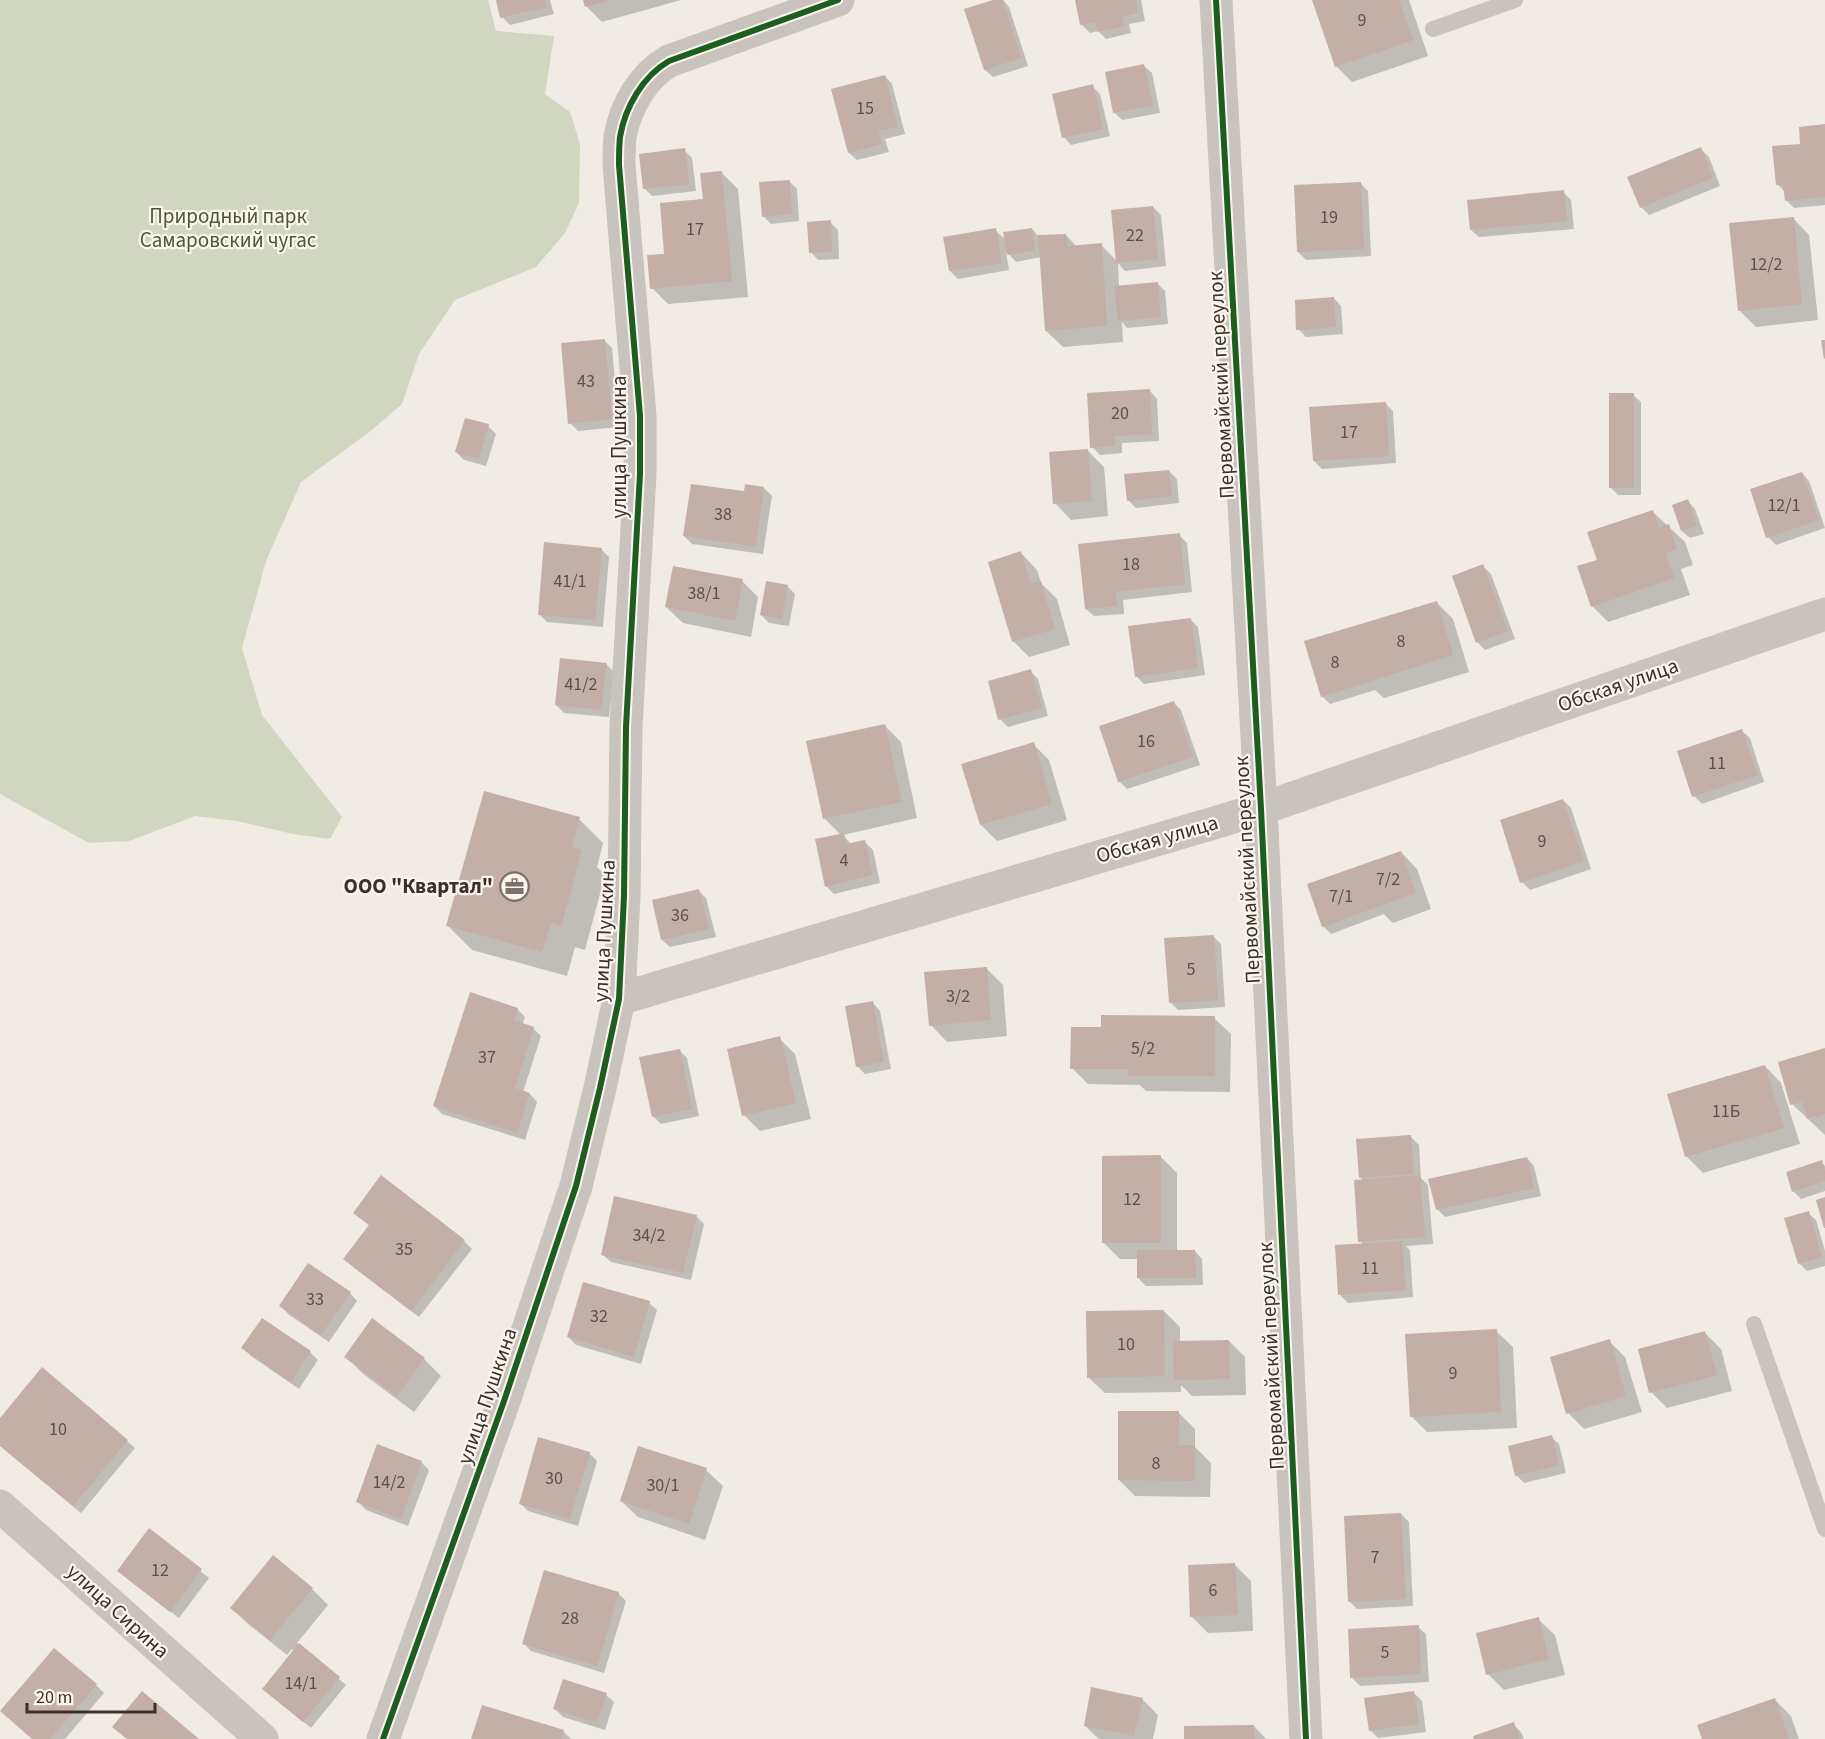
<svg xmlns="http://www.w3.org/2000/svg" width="1825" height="1739" font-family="'Source Sans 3',sans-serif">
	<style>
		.green { fill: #d1d6bf }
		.shadow { fill: #0003 }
		.building { fill: #c3afa7 }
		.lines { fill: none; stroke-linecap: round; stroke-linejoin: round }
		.service { stroke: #c9c3be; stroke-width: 16 }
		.minor { stroke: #c9c3be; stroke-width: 33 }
		.cycleway-casing { stroke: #fbf5ee; stroke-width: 10 }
		.cycleway { stroke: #1b5e20; stroke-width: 6 }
		.labels { text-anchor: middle; stroke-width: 4.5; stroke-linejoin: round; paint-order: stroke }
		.number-label { font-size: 18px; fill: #5d504a }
		.park-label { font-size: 21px; fill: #4a5a2e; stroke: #fbf5ee }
		.street-label { font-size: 21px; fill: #3b302b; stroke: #fbf5ee }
		.poi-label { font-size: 21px; font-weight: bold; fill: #3b302b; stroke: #fbf5ee; text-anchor: end }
	</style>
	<rect width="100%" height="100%" fill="#f0ebe5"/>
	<!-- green -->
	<path class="green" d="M0,0H488L496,31L554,36L545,94L570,112L580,144L579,203L565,233L536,267L455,300L419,354L402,404L372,430L301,482L266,561L242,648L262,715L342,817L330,839L293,834L237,821L195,816L129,841L89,843L0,794Z"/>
	<!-- shadow -->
	<g class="shadow">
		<path d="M498,0H550L554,14L510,25L502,17Z"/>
		<path d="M584,0H681L602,22L586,6Z"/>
		<path d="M998,0H1003L1009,7L1028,66L993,77L985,70L966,10Z"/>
		<path d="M1076,0H1141L1145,21L1129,24L1131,33L1106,39L1098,31L1090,33L1082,25Z"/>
		<path d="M1314,0H1409L1428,56L1352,82L1336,66Z"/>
		<path d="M1144,66L1152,73L1160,113L1122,120L1114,112Z"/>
		<path d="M885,76L892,84L905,134L885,139L889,152L857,160L849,153Z"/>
		<path d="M1092,86L1100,94L1110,136L1071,145L1064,137Z"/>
		<path d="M1825,126V205L1794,208L1786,200V193L1777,184Z"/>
		<path d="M1701,149L1709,157L1720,186L1649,215L1641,207Z"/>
		<path d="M684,150L692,158L696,191L652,196L644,188Z"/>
		<path d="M722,173L738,189L748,297L668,304L652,288L666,256Z"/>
		<path d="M789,181L797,189L799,221L771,224L763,216Z"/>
		<path d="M1360,183L1368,191L1371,256L1306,260L1298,252Z"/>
		<path d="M1563,192L1571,200L1574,229L1479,237L1471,230Z"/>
		<path d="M1153,207L1161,215L1166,266L1125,271L1118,263L1119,287L1157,283L1165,291L1168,324L1127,328L1122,322L1123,342L1063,347L1046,331L1041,257L1016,262L1006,251L1009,270L958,279L950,271L995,230L1006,240L1032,229L1039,237L1066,235L1077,247L1101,245L1117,261Z"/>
		<path d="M1793,218L1809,235L1818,320L1756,327L1739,310Z"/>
		<path d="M830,222L838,230L839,259L818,260L811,252Z"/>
		<path d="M1334,298L1341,306L1343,334L1306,337L1298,329Z"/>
		<path d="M604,340L612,348L619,427L578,431L570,423Z"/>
		<path d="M1150,391L1157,399L1159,441L1122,443V453L1100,455L1092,447Z"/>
		<path d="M1633,395L1641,402V495H1618L1610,487Z"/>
		<path d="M1385,403L1393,411L1396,463L1322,469L1314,461Z"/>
		<path d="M488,426L496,434L486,466L464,460L456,452Z"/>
		<path d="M1087,450L1104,467L1108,516L1071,520L1055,503Z"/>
		<path d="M1169,471L1177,479L1179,503L1136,508L1128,500Z"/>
		<path d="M1802,473L1809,481L1825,528L1776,545L1768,537Z"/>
		<path d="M764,488L772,496L763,554L692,544L684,536L746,493Z"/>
		<path d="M1688,501L1695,509L1704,534L1690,538L1682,531L1674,506Z"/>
		<path d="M1653,512L1685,542L1693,565L1681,569L1690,595L1608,622L1592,606L1598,561Z"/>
		<path d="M1179,535L1187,543L1192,592L1123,600L1124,614L1094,616L1086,609Z"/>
		<path d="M601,549L609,557L603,627L547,622L539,614Z"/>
		<path d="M1021,553L1037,570L1041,583L1057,599L1070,645L1029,657L1013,641Z"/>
		<path d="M1483,566L1491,574L1515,639L1485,650L1477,642Z"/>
		<path d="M742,581L758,597L751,637L683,623L666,607Z"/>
		<path d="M787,586L795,594L789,626L769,623L761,615Z"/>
		<path d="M1436,602L1453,619L1469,672L1384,698L1375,690L1330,704L1322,696Z"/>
		<path d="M1190,619L1198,627L1205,675L1144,684L1136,676Z"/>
		<path d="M606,664L614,672L609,717L564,713L556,705Z"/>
		<path d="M1030,671L1038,679L1048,716L1008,727L1000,719Z"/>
		<path d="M1174,703L1181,710L1200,765L1127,789L1119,781Z"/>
		<path d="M884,725L901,742L917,818L843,835L852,845L865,842L873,850L880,883L834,894L826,886L841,835L825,819L808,742Z"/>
		<path d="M1742,731L1750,738L1764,782L1702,804L1694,796Z"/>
		<path d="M1033,744L1049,760L1067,820L997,841L981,825Z"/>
		<path d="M1563,800L1571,808L1591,869L1530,890L1522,882Z"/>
		<path d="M579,819L603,843L597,867L605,875L585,950L575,947L567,976L472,950L448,926Z"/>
		<path d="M1401,852L1417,869L1431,909L1393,923L1384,914L1331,934L1323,926Z"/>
		<path d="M699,891L706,898L716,937L670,947L662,940Z"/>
		<path d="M1213,936L1221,944L1225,1007L1178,1010L1170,1002Z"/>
		<path d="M986,968L1003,985L1007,1036L947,1042L931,1025Z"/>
		<path d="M873,1003L880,1011L891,1069L865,1074L857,1066Z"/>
		<path d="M517,1009L525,1017L522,1025L534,1029L541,1036L523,1092L530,1094L537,1102L525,1140L442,1114L434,1106Z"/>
		<path d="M1214,1018L1231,1034L1230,1092L1146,1091L1140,1085L1088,1084L1072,1068L1103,1029Z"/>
		<path d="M779,1038L795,1054L811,1119L760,1131L744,1115Z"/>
		<path d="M1825,1049V1135L1792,1104Z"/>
		<path d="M679,1050L687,1058L699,1116L661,1124L653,1116Z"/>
		<path d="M1765,1066L1781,1083L1800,1144L1703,1173L1686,1156Z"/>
		<path d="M1411,1137L1419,1145L1421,1178L1428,1185L1433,1244L1406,1246L1410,1250L1413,1297L1348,1303L1340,1295L1364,1245L1360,1241L1364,1181L1360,1177Z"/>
		<path d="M1161,1157L1177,1173V1251H1195L1202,1259L1203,1285L1146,1286L1138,1278V1259H1120L1103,1242Z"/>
		<path d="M1527,1158L1534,1166L1541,1196L1445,1217L1437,1209Z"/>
		<path d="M1821,1162L1825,1166V1191L1801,1199L1793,1191Z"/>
		<path d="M355,1213L464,1241L472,1249L419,1317L353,1267L370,1226Z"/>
		<path d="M1808,1213L1816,1220L1825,1251V1266L1807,1271L1799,1263Z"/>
		<path d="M696,1216L704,1224L691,1280L611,1262L603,1255Z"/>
		<path d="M350,1293L357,1301L329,1342L288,1314L281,1306Z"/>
		<path d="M649,1303L657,1310L641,1364L576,1345L568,1337Z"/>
		<path d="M1164,1311L1180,1327V1342L1229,1341L1245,1357L1246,1395L1192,1396L1181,1385V1392L1105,1393L1088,1377Z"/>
		<path d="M372,1321L424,1359L441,1376L414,1412L362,1373L346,1356Z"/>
		<path d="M1496,1331L1513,1347L1517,1428L1427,1432L1411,1416Z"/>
		<path d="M1705,1333L1721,1349L1732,1391L1667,1408L1651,1392Z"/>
		<path d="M1609,1341L1625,1357L1642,1412L1584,1429L1568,1413Z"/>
		<path d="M243,1348L310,1352L318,1360L299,1389L251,1356Z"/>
		<path d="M42,1370L135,1448L81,1513L0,1446V1420Z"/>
		<path d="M1178,1412L1195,1429V1447L1211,1463L1210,1497L1135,1496L1119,1480Z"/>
		<path d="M1551,1437L1559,1444L1566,1473L1524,1483L1516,1475Z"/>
		<path d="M589,1453L597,1461L578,1526L528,1511L520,1503Z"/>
		<path d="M421,1462L429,1470L408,1526L366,1510L358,1502Z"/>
		<path d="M706,1470L723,1486L705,1540L638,1517L621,1501Z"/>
		<path d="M1401,1514L1409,1522L1413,1606L1357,1609L1349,1601Z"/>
		<path d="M149,1531L209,1578L179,1618L127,1578Z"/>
		<path d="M1235,1565L1251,1581L1253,1631L1208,1633L1192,1617Z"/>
		<path d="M312,1589L328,1605L297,1643L346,1685L311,1728L272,1696L295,1651L292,1649L287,1655L248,1624L232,1608Z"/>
		<path d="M618,1593L626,1601L604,1673L531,1651L523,1643Z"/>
		<path d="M1538,1619L1555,1635L1565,1675L1504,1690L1488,1674Z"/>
		<path d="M1418,1627L1426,1634L1429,1682L1360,1686L1352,1678Z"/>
		<path d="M96,1685L104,1693L65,1739H33Z"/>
		<path d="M1414,1693L1422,1701L1426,1732L1378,1738L1370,1730Z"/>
		<path d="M606,1695L614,1702L605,1730L563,1717L555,1709Z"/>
		<path d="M1142,1699L1158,1715L1153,1739H1099L1085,1726Z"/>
		<path d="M1774,1699L1791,1716L1799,1739H1703Z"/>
		<path d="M1513,1724L1521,1732L1524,1739H1475Z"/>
		<path d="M1254,1726L1266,1739H1186Z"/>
		<path d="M563,1731L571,1739H472Z"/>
	</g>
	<!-- building -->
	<g class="building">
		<path d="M496,0H545L547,7L500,18Z"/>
		<path d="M583,0H607V1L585,7Z"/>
		<path d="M993,0H1003L1021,58L984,70L964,9Z"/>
		<path d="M1075,0H1135L1138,13L1122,17L1124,26L1097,32L1095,22L1080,25Z"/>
		<path d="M1312,0H1399L1413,40L1335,67Z"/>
		<path d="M1144,64L1153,105L1113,113L1105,72Z"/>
		<path d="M885,75L898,127L878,131L882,144L848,153L831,89Z"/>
		<path d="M1093,84L1103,129L1062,138L1052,94Z"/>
		<path d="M1825,124V197L1785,201L1783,184L1776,185L1772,146L1800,144L1799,127Z"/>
		<path d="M1701,147L1713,178L1640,208L1627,177Z"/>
		<path d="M685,148L689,184L643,189L639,154Z"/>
		<path d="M722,171L732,281L650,289L647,255L664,254L660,203L703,199L700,173Z"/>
		<path d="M790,180L792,214L762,217L759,182Z"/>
		<path d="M1361,182L1364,249L1297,252L1294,185Z"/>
		<path d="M1564,190L1567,221L1470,230L1467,200Z"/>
		<path d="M1153,206L1158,259L1116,263L1111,210Z"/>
		<path d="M1794,217L1802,304L1738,311L1729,223Z"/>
		<path d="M831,220L832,252L809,253L807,222Z"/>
		<path d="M996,228L1002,263L949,271L943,237Z"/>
		<path d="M1032,228L1035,250L1007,255L1003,232Z"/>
		<path d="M1066,234L1067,246L1102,243L1107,326L1045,331L1038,235Z"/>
		<path d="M1158,282L1161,317L1118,321L1114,286Z"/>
		<path d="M1334,297L1336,327L1296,330L1295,300Z"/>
		<path d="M605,339L612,419L568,424L561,343Z"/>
		<path d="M1821,340H1825V358L1824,359Z"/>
		<path d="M1150,389L1152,434L1115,436V446L1090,448L1087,393Z"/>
		<rect x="1609" y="393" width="25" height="95"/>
		<path d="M1386,402L1389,456L1313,461L1309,407Z"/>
		<path d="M465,418L489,424L479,459L455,452Z"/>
		<path d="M1088,449L1092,501L1053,504L1049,452Z"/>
		<path d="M1169,470L1172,496L1127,501L1124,474Z"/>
		<path d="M1802,472L1819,520L1766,538L1750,489Z"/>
		<path d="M691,484L744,491L745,484L764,487L756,547L683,536Z"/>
		<path d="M1688,499L1697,526L1681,531L1672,505Z"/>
		<path d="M1653,510L1659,528L1669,524L1677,549L1666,553L1674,578L1591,607L1577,566L1597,560L1587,532Z"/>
		<path d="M1180,533L1185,584L1116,592L1117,606L1085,609L1078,544Z"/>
		<path d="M544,542L602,548L595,620L538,615Z"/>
		<path d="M1021,551L1031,584L1041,581L1055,629L1012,642L988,562Z"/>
		<path d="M1483,564L1508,631L1476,643L1452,576Z"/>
		<path d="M673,566L743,579L735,621L665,607Z"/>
		<path d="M766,581L788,585L782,619L760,615Z"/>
		<path d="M1437,601L1453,655L1321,697L1304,641Z"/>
		<path d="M1191,618L1198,668L1135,677L1128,626Z"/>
		<path d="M560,658L607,663L601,710L555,705Z"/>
		<path d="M1031,669L1042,708L998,720L988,681Z"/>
		<path d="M1174,701L1193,757L1118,782L1099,726Z"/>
		<path d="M885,724L902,802L823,819L806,741Z"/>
		<path d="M1742,729L1758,775L1692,797L1677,751Z"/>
		<path d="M1034,742L1052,804L980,825L961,764Z"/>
		<path d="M484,791L580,817L572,847L582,850L561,926L551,923L542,952L446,926Z"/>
		<path d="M1563,799L1584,861L1520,883L1500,820Z"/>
		<path d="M844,833L846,844L865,840L873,875L825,887L815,839Z"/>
		<path d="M1401,851L1416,893L1322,927L1307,884Z"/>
		<path d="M699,889L709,929L661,940L652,900Z"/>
		<path d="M1214,935L1218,1000L1169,1003L1164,938Z"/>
		<path d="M987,967L991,1020L929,1026L924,972Z"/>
		<path d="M470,992L518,1008L514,1020L534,1027L515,1088L530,1093L517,1133L433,1106Z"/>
		<path d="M873,1001L884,1062L856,1067L845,1006Z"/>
		<path d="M1101,1015L1215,1016V1076H1128V1069H1070L1071,1027H1101Z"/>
		<path d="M780,1036L796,1103L742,1116L727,1049Z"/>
		<path d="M1825,1048V1114L1807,1119L1802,1102L1790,1105L1778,1062Z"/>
		<path d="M680,1049L692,1109L652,1117L639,1057Z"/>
		<path d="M1765,1065L1784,1128L1685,1157L1667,1094Z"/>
		<path d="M1411,1135L1414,1174L1359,1178L1356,1139Z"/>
		<path d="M1161,1155V1243H1102V1156Z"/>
		<path d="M1527,1157L1534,1188L1436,1210L1428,1179Z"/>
		<path d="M1822,1160L1825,1171V1181L1792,1192L1786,1172Z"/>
		<path d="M381,1175L465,1240L411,1311L343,1259L369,1225L353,1213Z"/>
		<path d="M1420,1175L1425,1237L1358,1242L1354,1180Z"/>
		<path d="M614,1196L697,1215L683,1273L601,1255Z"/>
		<path d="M1825,1197V1228H1824L1816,1200Z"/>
		<path d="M1809,1211L1822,1257L1798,1264L1784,1218Z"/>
		<path d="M1402,1241L1406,1290L1338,1295L1335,1245Z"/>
		<path d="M1137,1250H1195L1196,1278H1137Z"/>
		<path d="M308,1263L351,1292L321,1335L279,1306Z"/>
		<path d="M583,1282L650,1301L634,1357L567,1337Z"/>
		<path d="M1164,1310L1165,1376L1087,1378L1086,1311Z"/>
		<path d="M262,1318L311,1351L291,1382L241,1348Z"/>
		<path d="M372,1318L425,1358L397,1396L344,1357Z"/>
		<path d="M1497,1329L1501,1412L1410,1417L1405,1334Z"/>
		<path d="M1705,1331L1717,1375L1649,1393L1638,1349Z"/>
		<path d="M1610,1339L1626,1396L1566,1414L1550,1357Z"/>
		<path d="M1229,1340L1230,1379L1174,1380L1173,1341Z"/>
		<path d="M42,1367L128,1440L73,1506L0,1446V1418Z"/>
		<path d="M1118,1411H1179V1445H1195V1481L1118,1480Z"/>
		<path d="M1552,1435L1559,1465L1515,1476L1508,1446Z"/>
		<path d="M538,1437L590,1452L570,1519L519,1504Z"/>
		<path d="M377,1444L422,1461L401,1519L356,1502Z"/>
		<path d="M638,1446L707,1468L689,1524L620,1501Z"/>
		<path d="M1401,1513L1406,1599L1348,1602L1344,1516Z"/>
		<path d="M149,1528L202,1569L170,1612L117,1571Z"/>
		<path d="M273,1555L313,1588L270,1640L230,1608Z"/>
		<path d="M1235,1563L1238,1615L1190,1617L1188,1565Z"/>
		<path d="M544,1570L619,1592L597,1666L522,1644Z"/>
		<path d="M1539,1617L1549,1659L1486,1675L1476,1633Z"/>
		<path d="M1419,1625L1421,1674L1350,1678L1348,1629Z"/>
		<path d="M299,1643L340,1677L303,1722L262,1689Z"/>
		<path d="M54,1648L97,1684L50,1739H32L0,1711Z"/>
		<path d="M563,1679L607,1693L597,1723L553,1709Z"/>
		<path d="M1091,1687L1143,1698L1134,1736L1084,1726Z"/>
		<path d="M142,1691L199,1739H127L112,1727Z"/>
		<path d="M1414,1691L1419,1724L1369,1731L1364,1698Z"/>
		<path d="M1775,1698L1789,1739H1702L1697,1725Z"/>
		<path d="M482,1705L564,1730L561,1739H471Z"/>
		<path d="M1514,1722L1519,1739H1474L1473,1736Z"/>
		<path d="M1254,1725L1255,1739H1184V1726Z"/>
	</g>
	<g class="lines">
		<!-- service -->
		<g class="service">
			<path d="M1433,29L1515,0"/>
			<path d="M1754,1324L1825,1529"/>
		</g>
		<!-- minor -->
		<g class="minor">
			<path d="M1216,0L1261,809L1306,1739"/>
			<path d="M619,999L1261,809L1825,614"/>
			<path d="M0,1506L262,1739"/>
			<path d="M383,1739L504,1401L576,1186L600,1088L619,999L624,896L626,727L640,474V416L619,165C619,156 619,146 620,137C625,107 643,76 669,61L838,0"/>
		</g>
		<defs>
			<g id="cycleway">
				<path d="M1216,0L1261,809L1306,1739"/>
				<path d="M383,1739L504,1401L576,1186L600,1088L619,999L624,896L626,727L640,474V416L619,165C619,156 619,146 620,137C625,107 643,76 669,61L838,0"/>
			</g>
		</defs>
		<!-- cycleway casing -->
		<use href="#cycleway" class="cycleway-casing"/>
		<!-- cycleway -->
		<use href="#cycleway" class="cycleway"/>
	</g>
	<!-- icons -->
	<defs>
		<symbol id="office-ring" viewBox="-11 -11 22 22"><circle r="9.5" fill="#fbf5ee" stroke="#7a716c" stroke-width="1.5"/><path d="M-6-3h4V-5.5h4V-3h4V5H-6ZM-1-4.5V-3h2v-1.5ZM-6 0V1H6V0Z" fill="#7a716c"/></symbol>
	</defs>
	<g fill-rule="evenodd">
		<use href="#office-ring" x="498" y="870" width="33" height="33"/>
	</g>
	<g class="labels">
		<!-- number labels -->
		<g class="number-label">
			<text x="1362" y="26">9</text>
			<text x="865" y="114">15</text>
			<text x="1329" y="223">19</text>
			<text x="695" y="235">17</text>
			<text x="1135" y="241">22</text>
			<text x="1766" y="270">12/2</text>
			<text x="586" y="387">43</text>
			<text x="1120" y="419">20</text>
			<text x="1349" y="438">17</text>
			<text x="1784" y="511">12/1</text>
			<text x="723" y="520">38</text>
			<text x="1131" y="570">18</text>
			<text x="570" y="587">41/1</text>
			<text x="704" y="599">38/1</text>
			<text x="1401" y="647">8</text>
			<text x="1335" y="668">8</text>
			<text x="581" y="690">41/2</text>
			<text x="1146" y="747">16</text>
			<text x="1717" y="769">11</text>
			<text x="1542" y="847">9</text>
			<text x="844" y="866">4</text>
			<text x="1388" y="885">7/2</text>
			<text x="1341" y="902">7/1</text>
			<text x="680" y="921">36</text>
			<text x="1191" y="975">5</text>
			<text x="958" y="1002">3/2</text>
			<text x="1143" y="1054">5/2</text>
			<text x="487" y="1063">37</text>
			<text x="1726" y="1117">11Б</text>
			<text x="1132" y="1205">12</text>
			<text x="649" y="1241">34/2</text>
			<text x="404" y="1255">35</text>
			<text x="1370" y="1274">11</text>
			<text x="315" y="1305">33</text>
			<text x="599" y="1322">32</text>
			<text x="1126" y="1350">10</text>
			<text x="1453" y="1379">9</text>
			<text x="58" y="1435">10</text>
			<text x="1156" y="1469">8</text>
			<text x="554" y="1484">30</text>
			<text x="389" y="1488">14/2</text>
			<text x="663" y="1491">30/1</text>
			<text x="1375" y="1563">7</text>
			<text x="160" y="1576">12</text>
			<text x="1213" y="1596">6</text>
			<text x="570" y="1624">28</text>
			<text x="1385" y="1658">5</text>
			<text x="301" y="1689">14/1</text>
		</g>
		<!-- park labels -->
		<g class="park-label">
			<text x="228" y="223">Природный парк<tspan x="228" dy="24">Самаровский чугас</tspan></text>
		</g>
		<!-- street labels -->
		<g class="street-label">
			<text transform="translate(1221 385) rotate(-93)" y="7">Первомайский переулок</text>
			<text transform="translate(619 447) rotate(-90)" y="7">улица Пушкина</text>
			<text transform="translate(1618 685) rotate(-19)" y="7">Обская улица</text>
			<text transform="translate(1157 839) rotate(-16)" y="7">Обская улица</text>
			<text transform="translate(1247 870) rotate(-93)" y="7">Первомайский переулок</text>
			<text transform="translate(604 931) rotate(-87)" y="7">улица Пушкина</text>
			<text transform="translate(1271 1356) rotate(-93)" y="7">Первомайский переулок</text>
			<text transform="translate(487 1396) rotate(-71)" y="7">улица Пушкина</text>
			<text transform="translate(118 1611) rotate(42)" y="7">улица Сирина</text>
		</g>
		<!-- poi labels -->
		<g class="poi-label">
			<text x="493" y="893">ООО "Квартал"</text>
		</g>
	</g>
	<!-- scale -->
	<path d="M27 1703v9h128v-9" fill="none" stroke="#3b302b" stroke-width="3"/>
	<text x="36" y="1703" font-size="18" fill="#3b302b" stroke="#fbf5ee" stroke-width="4.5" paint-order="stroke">20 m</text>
</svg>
